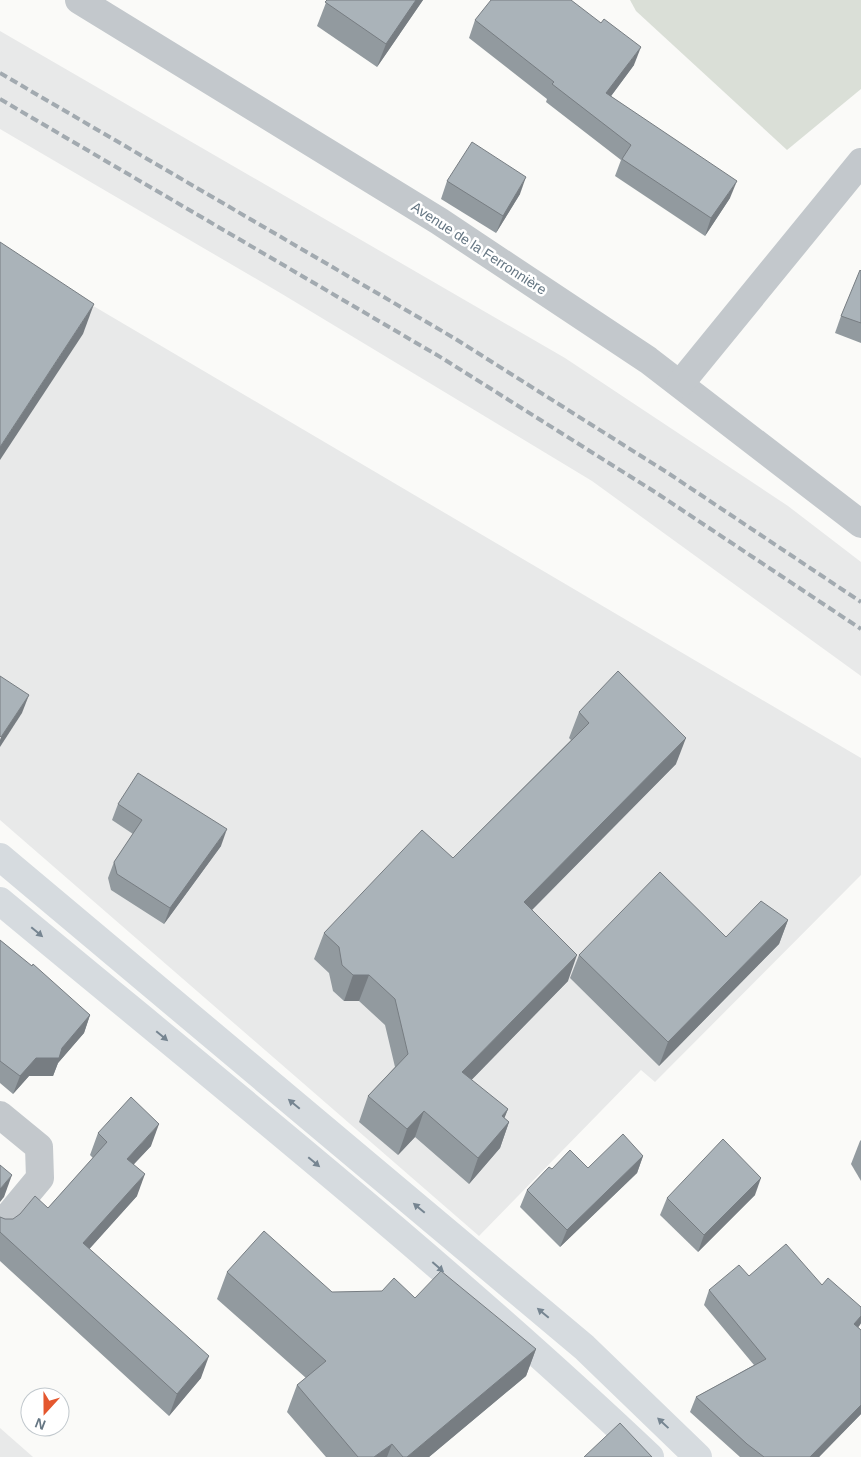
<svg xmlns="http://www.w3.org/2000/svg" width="861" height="1457" font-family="Helvetica,sans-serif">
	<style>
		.built { fill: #e8e9e9 }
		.green { fill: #dadfd7 }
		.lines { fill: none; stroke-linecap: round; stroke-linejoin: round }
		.street { stroke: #c3c8cc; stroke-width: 28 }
		.secondary { stroke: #d6dbdf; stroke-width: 28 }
		.rail { stroke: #a2aab0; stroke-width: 4; stroke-dasharray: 8 4; stroke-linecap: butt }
		.wall { fill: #929a9f }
		.shaded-wall { fill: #777d82 }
		.building { fill: #aab3b9; stroke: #777d82 }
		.oneway { fill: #768591 }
		.labels { text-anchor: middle; stroke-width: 5; stroke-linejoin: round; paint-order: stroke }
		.street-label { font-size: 14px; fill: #657683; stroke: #fff }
	</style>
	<rect width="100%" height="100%" fill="#fafaf8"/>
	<!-- built -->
	<g class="built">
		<path d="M0,31L565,358L788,506L861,562V676L592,481L282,294L0,129Z"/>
		<path d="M0,251L861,758V875L655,1082L641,1070L479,1236L0,820Z"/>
		<path d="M0,1428L33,1457H0Z"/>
	</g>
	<!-- green -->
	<path class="green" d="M630,0H861V89L787,150L636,11Z"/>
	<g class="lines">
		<!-- street -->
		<g class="street">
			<path d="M79,0L439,221L648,360L861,524"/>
			<path d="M680,384L861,162"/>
			<path d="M0,1115L39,1147L40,1178L0,1226"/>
		</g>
		<!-- secondary -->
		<g class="secondary">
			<path d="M0,857L584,1347L698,1457"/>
			<path d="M0,901C219,1083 443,1261 650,1457"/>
		</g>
		<!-- rail -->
		<g class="rail">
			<path d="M0,73L454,338L668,473L861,602"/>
			<path d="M0,99L442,358L655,492L861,629"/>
		</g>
	</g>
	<!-- wall -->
	<g class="wall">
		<path d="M327,0H423L377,67L317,26Z"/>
		<path d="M475,20L634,65L611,96L730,198L705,236L615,176L621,160L546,102L547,99L469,38Z"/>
		<path d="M447,181L520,194L496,233L441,199Z"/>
		<path d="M861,271V343L835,333L841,316Z"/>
		<path d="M579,712L676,764L532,910L568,981L471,1080L508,1109L504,1118L509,1122L500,1148L469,1184L415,1137L398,1155L359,1122L368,1096L395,1067L385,1025L359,1001H344L333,991L329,973L314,959L324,933L453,858L571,740L569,738Z"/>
		<path d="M118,804L221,846L164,924L111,890L108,878L114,862L133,834L112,820Z"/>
		<path d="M788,920L779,944L659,1066L570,978L579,955L726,937Z"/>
		<path d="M0,940L90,1015L84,1033L58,1063L53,1076H29L13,1094L0,1083Z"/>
		<path d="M98,1133L151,1146L134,1164L137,1196L89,1249L201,1378L169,1416L0,1261V1217L5,1219H13L48,1208L93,1158L90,1155Z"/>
		<path d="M861,1140V1181L851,1164L860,1141Z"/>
		<path d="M643,1156L637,1173L560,1247L520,1207L527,1190L552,1169L588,1168Z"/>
		<path d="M755,1195L698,1252L660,1215L667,1198Z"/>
		<path d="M227,1272L332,1292L415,1298L536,1349L526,1376L429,1457H326L287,1412L297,1385L306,1378L217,1299Z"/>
		<path d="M822,1285L861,1307V1323L858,1327L861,1330V1414L819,1457H740L690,1412L696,1397L754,1365L704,1305L709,1290Z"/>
	</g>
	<!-- shaded-wall -->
	<g class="shaded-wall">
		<path d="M416,0H423L377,67L386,44Z"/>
		<path d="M641,47L634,65L600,111L606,93Z"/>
		<path d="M526,177L520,194L496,233L503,216Z"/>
		<path d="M737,181L730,198L705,236L711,218Z"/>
		<path d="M94,304L83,334L0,460V447Z"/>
		<path d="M29,695L22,713L0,747V740L1,737Z"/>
		<path d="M686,738L676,764L514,928L524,902Z"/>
		<path d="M227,829L221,846L164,924L170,908Z"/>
		<path d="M788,920L779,944L659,1066L668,1042Z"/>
		<path d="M577,955L568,981L453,1099L462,1072Z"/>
		<path d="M353,975H369L359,1001H344Z"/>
		<path d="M90,1015L84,1033L58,1063L53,1076H29L13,1094L20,1076L36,1058L62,1048Z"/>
		<path d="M508,1109L498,1134L509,1122L500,1148L469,1184L478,1158L502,1116Z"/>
		<path d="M424,1111L415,1137L398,1155L407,1129Z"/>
		<path d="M159,1124L151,1146L119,1180L127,1159Z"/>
		<path d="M643,1156L637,1173L560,1247L567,1230Z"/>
		<path d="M145,1174L137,1196L75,1265L83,1243Z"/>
		<path d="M12,1175L4,1197L0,1202V1189Z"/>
		<path d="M761,1178L755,1195L698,1252L704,1235Z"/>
		<path d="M861,1316V1323L860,1325L849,1338L854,1324Z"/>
		<path d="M536,1349L526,1376L429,1457H407Z"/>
		<path d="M209,1356L201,1378L169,1416L177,1394Z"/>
		<path d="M861,1405V1414L819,1457H810Z"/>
		<path d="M392,1444L387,1457H374Z"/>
	</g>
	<!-- building -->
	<g class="building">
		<path d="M327,0H416L386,44L325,2Z"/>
		<path d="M491,0H571L601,23L604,19L641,47L606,93L737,181L711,218L622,159L631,145L552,84L554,82L475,20Z"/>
		<path d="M472,142L526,177L503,216L447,181Z"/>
		<path d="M0,242L94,304L0,447Z"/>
		<path d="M860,270L861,271V323L841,316Z"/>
		<path d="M618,671L686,738L524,902L577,955L462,1072L508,1109L502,1116L509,1122L478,1158L424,1111L407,1129L368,1096L408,1054L395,999L369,975H353L342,965L339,947L324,933L422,830L453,858L589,723L579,712Z"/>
		<path d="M0,676L29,695L1,737L0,736Z"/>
		<path d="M138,773L227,829L170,908L117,874L114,862L142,820L118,804Z"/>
		<path d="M660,872L726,937L761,901L788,920L668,1042L579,955Z"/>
		<path d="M0,940L32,966L33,964L90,1015L62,1048L59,1058H36L20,1076L0,1061Z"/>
		<path d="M131,1097L159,1124L127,1159L145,1174L83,1243L209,1356L177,1394L0,1232V1217L5,1219H13L20,1214L35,1196L48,1208L107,1142L98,1133Z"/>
		<path d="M623,1134L643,1156L567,1230L527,1190L549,1167L552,1169L570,1150L588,1168Z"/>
		<path d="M723,1139L761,1178L704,1235L667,1198Z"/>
		<path d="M0,1165L12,1175L0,1189Z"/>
		<path d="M264,1231L332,1292L382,1291L394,1278L415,1298L441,1271L536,1349L407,1457H403L392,1444L374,1457H358L297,1385L326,1361L227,1272Z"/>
		<path d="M786,1244L822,1285L828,1278L861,1307V1316L854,1324L861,1330V1405L810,1457H764L747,1444L696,1397L766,1359L709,1290L739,1265L749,1276Z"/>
		<path d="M620,1423L652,1457H584Z"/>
	</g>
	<!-- one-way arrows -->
	<defs><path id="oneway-solid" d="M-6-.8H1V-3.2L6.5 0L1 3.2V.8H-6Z" transform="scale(1.25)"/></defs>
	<g class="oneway">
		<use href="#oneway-solid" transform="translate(37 932) rotate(40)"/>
		<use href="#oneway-solid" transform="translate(162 1036) rotate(40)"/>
		<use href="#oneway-solid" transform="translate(294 1104) rotate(-140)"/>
		<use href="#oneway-solid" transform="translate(314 1162) rotate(40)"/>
		<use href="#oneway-solid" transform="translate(419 1208) rotate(-140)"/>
		<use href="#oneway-solid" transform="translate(438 1267) rotate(41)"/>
		<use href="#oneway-solid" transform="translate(543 1313) rotate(-140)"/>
		<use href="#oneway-solid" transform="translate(663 1423) rotate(-137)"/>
	</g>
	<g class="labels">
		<!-- street labels -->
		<g class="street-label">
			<text transform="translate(479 248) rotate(33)" y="5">Avenue de la Ferronnière</text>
		</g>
	</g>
	<!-- north arrow -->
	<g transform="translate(45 1412) rotate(201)"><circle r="24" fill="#ffffff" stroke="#c1c8cd"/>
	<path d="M0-4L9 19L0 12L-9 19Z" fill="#e4572e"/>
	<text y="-8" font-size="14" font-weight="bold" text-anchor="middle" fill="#657683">N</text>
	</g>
</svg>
